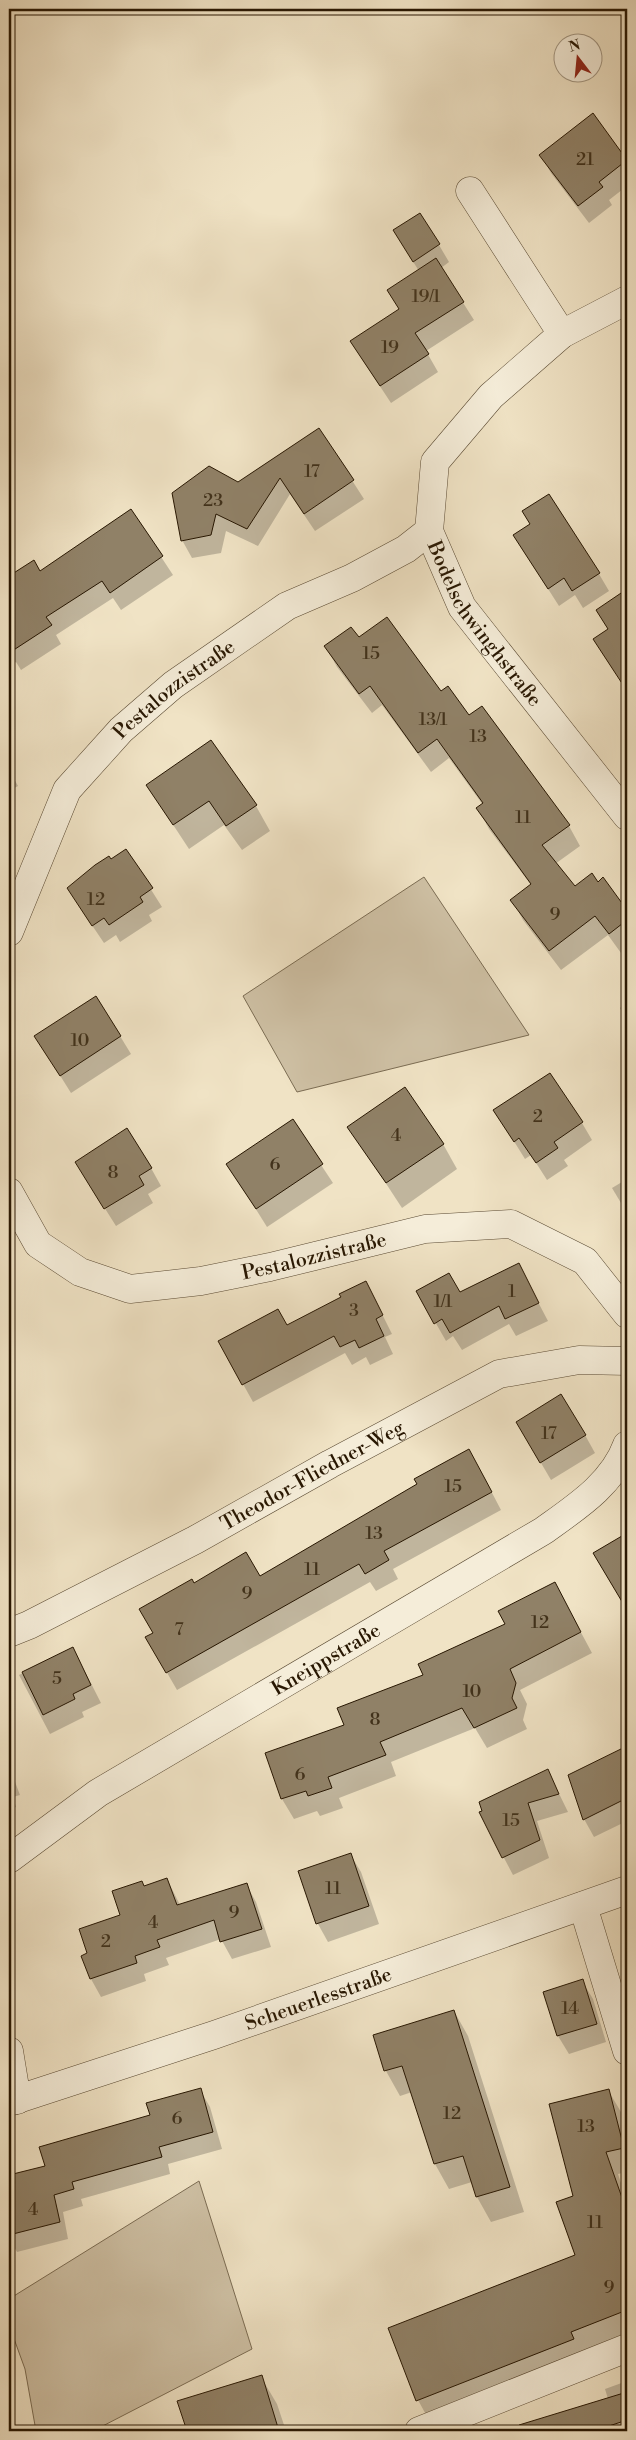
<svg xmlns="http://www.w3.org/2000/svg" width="636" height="2440" font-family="'Libre Bodoni',serif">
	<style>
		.green { fill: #cec0a4; stroke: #7b6c53 }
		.shadow { fill: #0003 }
		.building { fill: #908167; stroke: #281702 }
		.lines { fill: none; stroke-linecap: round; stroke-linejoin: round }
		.minor-casing { stroke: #5a4a33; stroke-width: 29 }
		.minor { stroke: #f5edd9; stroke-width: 28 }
		.labels { text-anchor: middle; stroke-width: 4; stroke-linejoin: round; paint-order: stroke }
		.number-label { font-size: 18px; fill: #42321b }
		.street-label { font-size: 20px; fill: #281702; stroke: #f5edd9 }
	</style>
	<rect width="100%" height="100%" fill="#f0e3c5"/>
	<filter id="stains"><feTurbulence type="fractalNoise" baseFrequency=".004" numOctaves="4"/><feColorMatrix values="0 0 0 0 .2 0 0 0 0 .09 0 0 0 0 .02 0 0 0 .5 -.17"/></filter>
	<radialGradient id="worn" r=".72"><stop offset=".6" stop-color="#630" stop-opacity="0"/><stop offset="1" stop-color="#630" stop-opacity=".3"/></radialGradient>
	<!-- green -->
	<g class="green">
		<path d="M424,877L529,1035L297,1092L243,996Z"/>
		<path d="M199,2181L252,2349L93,2431H36L25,2369L9,2325V2299Z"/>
	</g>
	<!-- shadow -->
	<g class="shadow">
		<path d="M593,115L627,160V186L609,200L612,205L589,223L551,173L541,155Z"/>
		<path d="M439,245L449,262L441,268L474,320L426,351L438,372L391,403L362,359L400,310L419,271L405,249Z"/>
		<path d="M319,429L364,499L315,531L290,494L258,546L226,531L221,553L192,558L182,540L238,483Z"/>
		<path d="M131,511L173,575L121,610L113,598L56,635L61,644L21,670L16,662L9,666V578L33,562L40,572Z"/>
		<path d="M525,553L599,574L609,591L583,608L575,595L559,606Z"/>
		<path d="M627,591V688L626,689L609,630L597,611Z"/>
		<path d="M358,639L441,693L469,717L482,708L569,826L580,846L555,864L574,888L598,884L603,879L627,912V949L621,953L608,935L561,970L523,920L512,900L531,885L489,829L478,809L483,805L449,758L431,772L382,705L372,713L337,667L326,647Z"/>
		<path d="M9,770L18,786L9,791Z"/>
		<path d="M147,785L256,806L270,831L242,850L224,825L189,849Z"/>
		<path d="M126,850L162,907L149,915L152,921L120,942L116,935L104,943L79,906L111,860Z"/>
		<path d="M627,1002V1021L620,1008Z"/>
		<path d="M120,1036L131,1054L71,1093L36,1037Z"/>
		<path d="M495,1111L582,1123L592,1140L564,1160L568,1166L547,1180L531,1155L525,1159Z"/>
		<path d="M292,1121L333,1183L267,1227L228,1165Z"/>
		<path d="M349,1127L443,1144L457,1169L402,1208Z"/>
		<path d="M151,1168L161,1186L148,1194L153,1203L116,1226L87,1180Z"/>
		<path d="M627,1179V1213L612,1188Z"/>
		<path d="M518,1264L548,1321L516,1336L509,1324L462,1350L453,1336L446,1341L418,1292L460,1293Z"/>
		<path d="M366,1282L392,1334L385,1337L393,1354L370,1365L366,1357L352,1365L345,1353L253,1402L243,1384L343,1298Z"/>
		<path d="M517,1422L585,1435L595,1453L551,1480Z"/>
		<path d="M479,1468L501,1510L393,1569L398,1579L376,1591L370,1582L177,1690L147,1638L260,1578Z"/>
		<path d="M627,1534V1608L595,1553Z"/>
		<path d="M555,1584L592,1653L520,1690L527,1704L523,1720L527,1729L487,1748L475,1728L391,1762L396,1776L339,1798L343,1808L320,1816L317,1811L294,1819L282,1799L267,1754L345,1726L506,1625Z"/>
		<path d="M73,1648L101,1703L82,1712L84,1717L50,1734L19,1675Z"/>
		<path d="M627,1748V1821L594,1837L584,1819L570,1775Z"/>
		<path d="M9,1766L20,1795L13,1797L16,1807L9,1810Z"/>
		<path d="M548,1771L568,1812L537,1821L549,1858L513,1875L480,1813Z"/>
		<path d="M350,1854L361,1872L379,1924L328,1942L318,1924L299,1872Z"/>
		<path d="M167,1879L180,1905L246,1884L256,1902L271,1947L232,1959L221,1939L166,1958L169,1965L144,1974L146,1981L101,1997L91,1979L89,1954L144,1887Z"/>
		<path d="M582,1981L593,1999L606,2042L569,2054L558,2036L545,1993Z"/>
		<path d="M454,2011L468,2036L524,2212L491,2222L477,2197L472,2182L449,2189L435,2164L412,2092L400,2096L386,2071L375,2036Z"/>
		<path d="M200,2090L210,2107L222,2149L168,2164L170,2174L81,2199L83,2206L63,2212L68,2239L17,2252L9,2238V2176L47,2167Z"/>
		<path d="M608,2090L621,2112L627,2138V2172L618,2174L627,2201V2337L430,2422L418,2400L576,2255L574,2197Z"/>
		<path d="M261,2377L277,2404L286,2431H188L179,2402Z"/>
		<path d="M627,2381V2431H503L608,2399L605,2389Z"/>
	</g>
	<!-- building -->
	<g class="building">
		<path d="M593,113L627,160L599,182L603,187L578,206L539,155Z"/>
		<path d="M420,213L440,244L413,262L393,230Z"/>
		<path d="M436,258L464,302L415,333L429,354L380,386L350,341L399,309L387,290Z"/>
		<path d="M319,428L354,480L304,514L280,478L247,529L216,514L211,535L181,541L172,493L209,466L238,482Z"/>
		<path d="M549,494L600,573L572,591L564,578L548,589L513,535L530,524L522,511Z"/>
		<path d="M131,509L163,556L110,593L102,581L46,617L52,625L9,653V576L34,560L40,571Z"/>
		<path d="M627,589V691L593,639L608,629L596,610Z"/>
		<path d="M387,617L441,691L448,686L469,715L482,706L570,825L542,845L575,886L592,873L598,882L603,877L627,910V920L609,934L595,916L549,951L510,900L531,884L476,808L483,803L437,739L418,753L370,686L359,694L324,646L351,627L359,637Z"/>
		<path d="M211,740L257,805L226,826L209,801L173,825L146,785Z"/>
		<path d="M126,849L153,888L140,897L143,902L109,925L104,918L92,926L67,888L95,865L109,856L111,859Z"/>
		<path d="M96,996L121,1036L60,1076L34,1036Z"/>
		<path d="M550,1073L583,1122L554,1142L558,1148L536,1163L519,1138L514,1142L493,1110Z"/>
		<path d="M405,1087L444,1144L386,1183L347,1127Z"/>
		<path d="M293,1119L323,1164L256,1209L226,1164Z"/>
		<path d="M127,1128L152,1168L139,1176L144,1185L104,1209L75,1162Z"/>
		<path d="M519,1263L539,1303L505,1319L499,1306L450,1333L442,1319L434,1324L416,1291L449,1273L460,1292Z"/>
		<path d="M366,1281L383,1315L376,1319L384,1336L359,1348L355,1340L340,1347L334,1336L242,1385L218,1341L278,1309L287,1325L341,1297L339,1294Z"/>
		<path d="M561,1394L586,1435L540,1463L516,1422Z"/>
		<path d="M469,1449L492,1492L384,1551L389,1560L365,1574L359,1564L166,1673L145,1637L153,1633L139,1609L192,1579L194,1583L246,1552L260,1576L417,1484L414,1479Z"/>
		<path d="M627,1533V1610L593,1553Z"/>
		<path d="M555,1582L581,1632L510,1669L516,1683L512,1698L517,1708L474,1728L462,1708L380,1742L386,1755L328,1777L332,1788L308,1796L306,1791L281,1799L265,1753L344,1725L337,1708L423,1675L418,1664L505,1624L498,1611Z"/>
		<path d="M73,1647L91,1685L73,1694L75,1699L43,1715L22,1672Z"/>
		<path d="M627,1746V1798L583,1820L568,1775Z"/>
		<path d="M548,1769L559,1794L528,1803L540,1840L502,1858L479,1812L482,1811L479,1802Z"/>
		<path d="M351,1853L369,1906L316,1924L298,1871Z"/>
		<path d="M167,1878L177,1905L247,1883L262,1929L220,1942L214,1920L157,1940L160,1947L135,1956L137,1963L90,1979L81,1956L87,1953L79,1929L120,1915L112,1891L142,1881L144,1886Z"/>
		<path d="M583,1979L597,2024L557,2036L543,1992Z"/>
		<path d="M454,2010L510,2187L476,2197L463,2156L434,2164L402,2066L384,2071L373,2035Z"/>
		<path d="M201,2088L213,2132L159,2147L162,2157L72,2182L74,2189L54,2195L60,2222L9,2235V2175L45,2166L39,2147L150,2115L146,2103Z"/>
		<path d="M609,2089L624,2148L606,2152L627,2212V2310L571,2332L574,2339L416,2401L388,2328L575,2255L556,2202L573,2196L549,2104Z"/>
		<path d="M262,2375L279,2431H187L177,2401Z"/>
		<path d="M627,2392V2420L594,2431H520L519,2425Z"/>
	</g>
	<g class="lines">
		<defs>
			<g id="minor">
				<path d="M470,191L562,334"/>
				<path id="s1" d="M627,300L562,334L491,396L435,462L429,531L462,607L627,816"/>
				<path id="s2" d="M9,932L67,790L121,730L173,685L287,606L352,578L406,549L429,531"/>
				<path id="s3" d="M9,1192L38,1244L80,1272L130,1289L201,1281L270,1267L425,1229L511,1224L585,1261L627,1314"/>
				<path id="s4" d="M9,1633L29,1625L195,1540L330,1464L499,1374L579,1360L627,1361"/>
				<path id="s5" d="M9,1859L98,1793L543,1531C575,1508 613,1484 627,1445"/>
				<path d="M583,1906L627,2051"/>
				<path d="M9,2051L17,2100"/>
				<path id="s6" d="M9,2102L214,2035L627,1890"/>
				<path d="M419,2431L627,2348"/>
			</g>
		</defs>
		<!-- minor casing -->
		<use href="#minor" class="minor-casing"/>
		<!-- minor -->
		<use href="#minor" class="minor"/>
	</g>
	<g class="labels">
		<!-- number labels -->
		<g class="number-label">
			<text x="585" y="165">21</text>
			<text x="426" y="302">19/1</text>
			<text x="390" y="353">19</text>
			<text x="312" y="477">17</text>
			<text x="213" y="506">23</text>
			<text x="371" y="659">15</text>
			<text x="433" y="725">13/1</text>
			<text x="478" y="742">13</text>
			<text x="523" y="823">11</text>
			<text x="96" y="905">12</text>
			<text x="555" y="920">9</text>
			<text x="80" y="1046">10</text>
			<text x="538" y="1122">2</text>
			<text x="396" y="1141">4</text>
			<text x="275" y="1170">6</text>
			<text x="113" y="1178">8</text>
			<text x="512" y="1297">1</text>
			<text x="443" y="1307">1/1</text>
			<text x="354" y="1316">3</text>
			<text x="549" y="1439">17</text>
			<text x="453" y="1492">15</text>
			<text x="374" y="1539">13</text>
			<text x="312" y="1575">11</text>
			<text x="247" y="1599">9</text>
			<text x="540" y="1628">12</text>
			<text x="179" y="1635">7</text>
			<text x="57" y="1684">5</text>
			<text x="472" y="1697">10</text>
			<text x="375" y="1725">8</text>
			<text x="300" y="1780">6</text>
			<text x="511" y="1826">15</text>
			<text x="333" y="1894">11</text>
			<text x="234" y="1918">9</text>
			<text x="153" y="1928">4</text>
			<text x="106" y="1947">2</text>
			<text x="570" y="2014">14</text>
			<text x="452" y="2119">12</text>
			<text x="177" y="2124">6</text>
			<text x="586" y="2132">13</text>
			<text x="33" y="2215">4</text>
			<text x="595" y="2228">11</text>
			<text x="609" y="2293">9</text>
		</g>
		<!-- street labels -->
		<g class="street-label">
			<text dy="7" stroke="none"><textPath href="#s1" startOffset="432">Bodelschwinghstraße</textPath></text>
			<text dy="7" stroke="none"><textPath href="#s2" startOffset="301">Pestalozzistraße</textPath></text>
			<text dy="7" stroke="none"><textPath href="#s3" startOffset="350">Pestalozzistraße</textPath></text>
			<text dy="7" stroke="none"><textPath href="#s4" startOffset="342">Theodor-Fliedner-Weg</textPath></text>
			<text dy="7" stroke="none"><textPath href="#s5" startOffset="375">Kneippstraße</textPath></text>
			<text dy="7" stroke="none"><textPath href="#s6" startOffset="326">Scheuerlesstraße</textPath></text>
		</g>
	</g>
	<!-- margin -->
	<rect width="636" height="2440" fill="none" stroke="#f0e3c5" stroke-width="30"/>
	<rect x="10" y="10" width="616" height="2420" fill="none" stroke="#281702" stroke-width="2.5"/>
	<rect x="15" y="15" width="606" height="2410" fill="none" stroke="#281702"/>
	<!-- north arrow -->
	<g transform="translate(578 58) rotate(344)"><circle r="24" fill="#f5edd9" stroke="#a39783"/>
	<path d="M0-4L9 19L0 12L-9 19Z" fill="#8f2418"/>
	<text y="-8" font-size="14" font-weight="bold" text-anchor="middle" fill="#281702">N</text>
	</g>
	<rect width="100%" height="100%" filter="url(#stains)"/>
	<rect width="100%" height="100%" fill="url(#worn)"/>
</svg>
